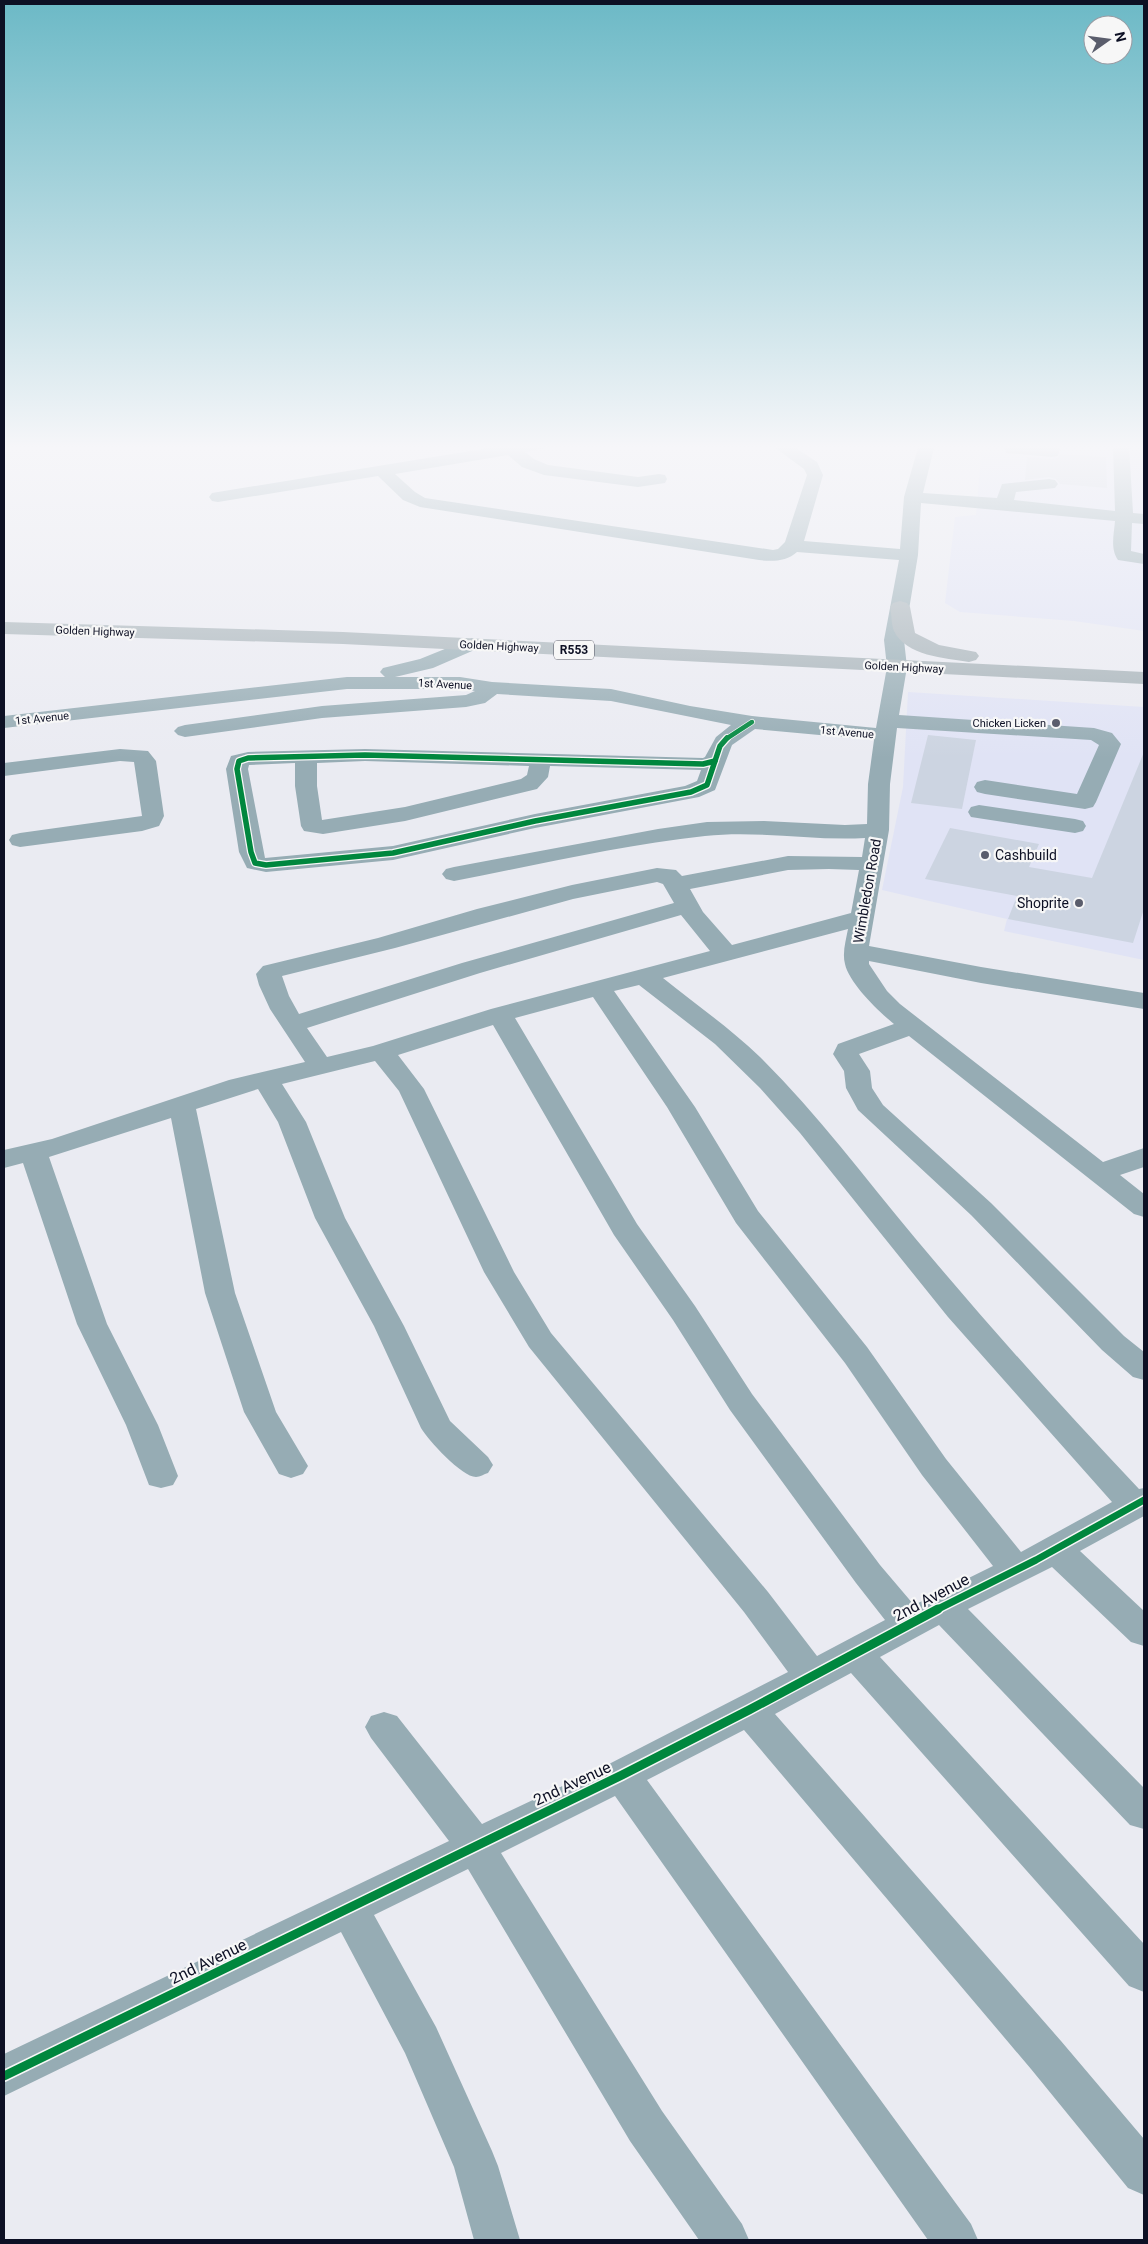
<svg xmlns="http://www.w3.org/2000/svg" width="1148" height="2244" font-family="Roboto,sans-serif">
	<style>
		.built { fill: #e0e3f5 }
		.building { fill: #ccd4e1 }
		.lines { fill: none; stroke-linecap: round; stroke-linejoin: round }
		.minor { fill: #96acb4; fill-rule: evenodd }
		.major { fill: #a6b2b8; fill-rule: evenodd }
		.cycleway-far3-casing { stroke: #f7f7f7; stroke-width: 6 }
		.cycleway-far2-casing { stroke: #f7f7f7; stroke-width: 8 }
		.cycleway-far1-casing { stroke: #f7f7f7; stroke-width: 10 }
		.cycleway-casing { stroke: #f7f7f7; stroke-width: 12 }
		.cycleway-far3 { stroke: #00873e; stroke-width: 4.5 }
		.cycleway-far2 { stroke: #00873e; stroke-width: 5.5 }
		.cycleway-far1 { stroke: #00873e; stroke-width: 7 }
		.cycleway { stroke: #00873e; stroke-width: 9 }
		.poi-dot { fill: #5a5d6c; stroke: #f7f7f7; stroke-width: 2 }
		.labels { text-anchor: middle; stroke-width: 4.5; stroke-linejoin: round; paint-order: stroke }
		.far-street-label { font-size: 11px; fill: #0d1024; stroke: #f7f7f7 }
		.far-poi-label { font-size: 11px; fill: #0d1024; stroke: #f7f7f7; text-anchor: end }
		.shield { fill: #f7f7f7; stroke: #535563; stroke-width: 1 }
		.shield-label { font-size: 12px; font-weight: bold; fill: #0d1024 }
		.poi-label { font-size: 14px; fill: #0d1024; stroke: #f7f7f7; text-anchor: start }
		.street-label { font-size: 14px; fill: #0d1024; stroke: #f7f7f7 }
		.near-street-label { font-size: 16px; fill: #0d1024; stroke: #f7f7f7 }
	</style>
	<rect width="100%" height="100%" fill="#eaebf2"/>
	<!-- built -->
	<g class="built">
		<path d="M982,444H1144V631L1074,621L960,612L945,603L955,517L976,515Z"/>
		<path d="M908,692L1144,707V960L1004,931L1007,919L882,890L903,787Z"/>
	</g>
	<!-- building -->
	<g class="building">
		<path d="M1060,454L1106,457L1107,488L1060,484L1056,479L1049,477L1025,480L1027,457L1052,459L1058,458Z"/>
		<path d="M928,735L976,740L962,809L911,803Z"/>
		<path d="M1144,752V909L1133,943L1008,919L1017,896L925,879L950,828L1039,844L1029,867L1092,878Z"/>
	</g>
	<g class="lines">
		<!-- minor -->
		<g class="minor">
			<path d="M513,444H554L552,447L525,452L534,459L548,465L638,477L659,474L665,475L667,479L665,483L638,487L544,475L522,467L508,455L395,474L415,492L425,498L773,550L778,549L785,542L807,475L804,469L770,444H790L817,462L823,475L804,541L900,549L904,497L919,444H935L923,493L997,498L1002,484L1049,479L1055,480L1058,484L1055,488L1016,492L1014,500L1115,511L1113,446L1114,444L1129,446L1133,513L1144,514V524L1132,523L1131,551L1144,554V564L1118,560C1110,549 1114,534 1115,521L921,503L918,555L904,640L907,667L899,715L1094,728L1112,733L1121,744L1096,802L1093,807L1085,809L985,794L977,792L974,787L977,782L985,780L1077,794L1099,745L1091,740L897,728L890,784L889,830L869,946L981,967L1144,993V1009L981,983L869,961V964L887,991L900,1004L1103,1162L1144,1148V1167L1120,1175L1144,1194V1217L1134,1214L909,1036L859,1054L870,1071L872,1088L883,1105L991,1203L1124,1336L1144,1352V1380L1133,1377L1102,1350L971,1215L858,1110L846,1088L844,1071L833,1054L838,1044L894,1024C879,1012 849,983 845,964C842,953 846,940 848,929L663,978C695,1004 730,1028 760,1057C817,1113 864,1177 915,1238C987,1324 1062,1408 1139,1489L1144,1488V1516L1080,1551L1144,1611V1646L1131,1642L1052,1567L968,1609L1144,1788V1829L1130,1825L939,1625L880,1657L1144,1944V1992L1129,1986L851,1673L775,1714L1061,2041L1144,2139V2195L1128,2188L1031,2069L744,1730L647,1780L971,2224L978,2240H928L615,1796L501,1853L662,2111L742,2224L749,2240H699L630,2141L468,1869L374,1915L436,2027L492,2151L498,2166L520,2240H474L454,2167L405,2053L341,1932L4,2096V2054L449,1841L371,1738L365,1727L371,1716L384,1712L397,1716L482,1824L609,1764L788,1672L744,1612L529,1347L484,1272L399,1091L375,1061L282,1084L306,1122L345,1218L404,1326L450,1421L488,1457L493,1465L488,1473C484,1474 480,1477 476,1477C462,1477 428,1440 421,1428L374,1326L315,1218L278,1122L258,1089L196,1109L235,1293L276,1412L308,1466L303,1474L291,1478L279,1474L244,1412L205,1293L171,1118L49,1157L107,1324L158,1425L178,1476L173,1485L161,1488L149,1485L126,1425L77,1324L23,1163L4,1168V1150L52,1139L229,1080L305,1062L270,1009L259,985L256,974L263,966L378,938L477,909L572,885L657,868L676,870L682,876L788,856L862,857L865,838C812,841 758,830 705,836C621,845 537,865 454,881L446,879L442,874L446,869L454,867L658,829L707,822L764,821L845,825L867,824L868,784L874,740L755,729L732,745L715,790L699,797L535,828L393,860L266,872L247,868L239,852L226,769L231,756L248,752L365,749L703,758L705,757L716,737L731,725L611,701L497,694L485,703L466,707L322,718L185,737L178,735L174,731L178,727L185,725L322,706L466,695L475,691L460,689H347L4,728V716L347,677H385L380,672L383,668L420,659L472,638L479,640L482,644L479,648L433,668L395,677H460L492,682L611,689L690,706L752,716L876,728L887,667L884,640L899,560L797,552C787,561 773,562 759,560L420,507L403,500L378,476L218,502L212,501L209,497L212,493L218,492ZM365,761L529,766L527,775L521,779L405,807L322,820L317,786V763ZM295,763V786L301,826L304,831L323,834L405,821L537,789L548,777L550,766L701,770L697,781L685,786L535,814L393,846L265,858L248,769L249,765ZM829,869L859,870L851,913L732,945L703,912L690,889L788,870ZM657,882L663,884L674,903L462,963L299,1014L289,996L282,976L395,948L573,899ZM681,915L710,951L491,1009L373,1046L327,1057L307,1028L480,973ZM639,985L715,1044L760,1088L800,1133L948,1317L1112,1502L1021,1552L946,1459L867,1347L758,1211L695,1107L614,991ZM593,997L667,1107L736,1223L845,1363L922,1475L993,1566L914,1605L880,1565L752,1394L695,1306L637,1224L515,1018ZM493,1025L614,1235L673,1320L730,1410L856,1583L885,1620L817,1656L768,1592L551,1333L514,1272L424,1089L398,1055Z"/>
			<path d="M1004,444L1044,446L1045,444H1061L1058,456L1052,457L1006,453Z"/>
			<path d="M120,749L148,751L156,761L164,816L159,826L142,831L20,847L12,845L9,840L12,835L20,833L142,816L134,762L120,761L4,776V763Z"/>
			<path d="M979,805L1075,819L1083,821L1086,826L1083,831L1075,833L971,817L968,812L971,807Z"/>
		</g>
		<!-- major -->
		<g class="major">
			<path d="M900,601L907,603L910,607L915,633L939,645L976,652L979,656L976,660L969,662C945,658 906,656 894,631C891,624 892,615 890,607L893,603Z"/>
			<path d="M4,622L343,632L1144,672V684L343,644L4,634Z"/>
		</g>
		<defs>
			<path id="cycleway-far3" d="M726,739L752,722"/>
			<g id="cycleway-far2">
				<path d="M365,755L703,764L715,761L707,785L691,792L535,821L393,853L266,865L255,863L251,852L237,769L239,761L248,758Z"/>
				<path d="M715,761L720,746L727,738"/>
			</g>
			<path id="cycleway-far1" d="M936,1610L1036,1560L1144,1500"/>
			<path id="cycleway" d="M4,2076L622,1775L749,1710L938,1609"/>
		</defs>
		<!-- cycleway-far3 casing -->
		<use href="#cycleway-far3" class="cycleway-far3-casing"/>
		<!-- cycleway-far2 casing -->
		<use href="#cycleway-far2" class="cycleway-far2-casing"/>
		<!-- cycleway-far1 casing -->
		<use href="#cycleway-far1" class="cycleway-far1-casing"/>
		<!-- cycleway casing -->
		<use href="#cycleway" class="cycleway-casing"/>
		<!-- cycleway-far3 -->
		<use href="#cycleway-far3" class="cycleway-far3"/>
		<!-- cycleway-far2 -->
		<use href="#cycleway-far2" class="cycleway-far2"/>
		<!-- cycleway-far1 -->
		<use href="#cycleway-far1" class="cycleway-far1"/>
		<!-- cycleway -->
		<use href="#cycleway" class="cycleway"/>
	</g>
	<!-- sky -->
	<linearGradient id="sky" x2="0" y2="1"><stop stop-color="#6cb9c6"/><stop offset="0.59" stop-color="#f6f6f9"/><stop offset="1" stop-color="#f6f6f9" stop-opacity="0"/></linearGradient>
	<rect width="1148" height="758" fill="url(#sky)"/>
	<!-- markers -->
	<g class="poi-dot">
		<circle cx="1056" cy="723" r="5"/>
		<circle cx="985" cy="855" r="5"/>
		<circle cx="1079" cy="903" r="5"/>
	</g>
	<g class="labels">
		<!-- far-street labels -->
		<g class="far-street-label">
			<text transform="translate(95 631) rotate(2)" y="4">Golden Highway</text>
			<text transform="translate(499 646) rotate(3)" y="4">Golden Highway</text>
			<text transform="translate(904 667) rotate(3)" y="4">Golden Highway</text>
			<text transform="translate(445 684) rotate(3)" y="4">1st Avenue</text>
			<text transform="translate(42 718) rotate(-6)" y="4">1st Avenue</text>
			<text transform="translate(847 732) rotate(5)" y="4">1st Avenue</text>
		</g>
		<!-- far-poi labels -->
		<g class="far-poi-label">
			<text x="1046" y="727">Chicken Licken</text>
		</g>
		<!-- shield labels -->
		<rect class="shield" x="554" y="640.5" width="40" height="19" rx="4"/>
		<g class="shield-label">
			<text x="574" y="654">R553</text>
		</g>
		<!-- poi labels -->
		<g class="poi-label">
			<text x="995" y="860">Cashbuild</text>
			<text x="1069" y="908" text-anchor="end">Shoprite</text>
		</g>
		<!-- street labels -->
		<g class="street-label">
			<text transform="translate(867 891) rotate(-80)" y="5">Wimbledon Road</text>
		</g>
		<!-- near-street labels -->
		<g class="near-street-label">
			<text transform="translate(931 1597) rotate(-28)" y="6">2nd Avenue</text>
			<text transform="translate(572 1783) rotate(-25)" y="6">2nd Avenue</text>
			<text transform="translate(208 1961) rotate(-26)" y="6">2nd Avenue</text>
		</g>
	</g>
	<!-- border -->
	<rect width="1148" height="2244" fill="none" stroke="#0d1024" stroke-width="10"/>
	<!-- north arrow -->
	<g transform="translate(1108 40) rotate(76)"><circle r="24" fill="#f7f7f7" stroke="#999ba3"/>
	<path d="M0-4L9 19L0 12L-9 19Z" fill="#5a5d6c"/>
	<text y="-8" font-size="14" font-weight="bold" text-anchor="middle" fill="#0d1024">N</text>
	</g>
</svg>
